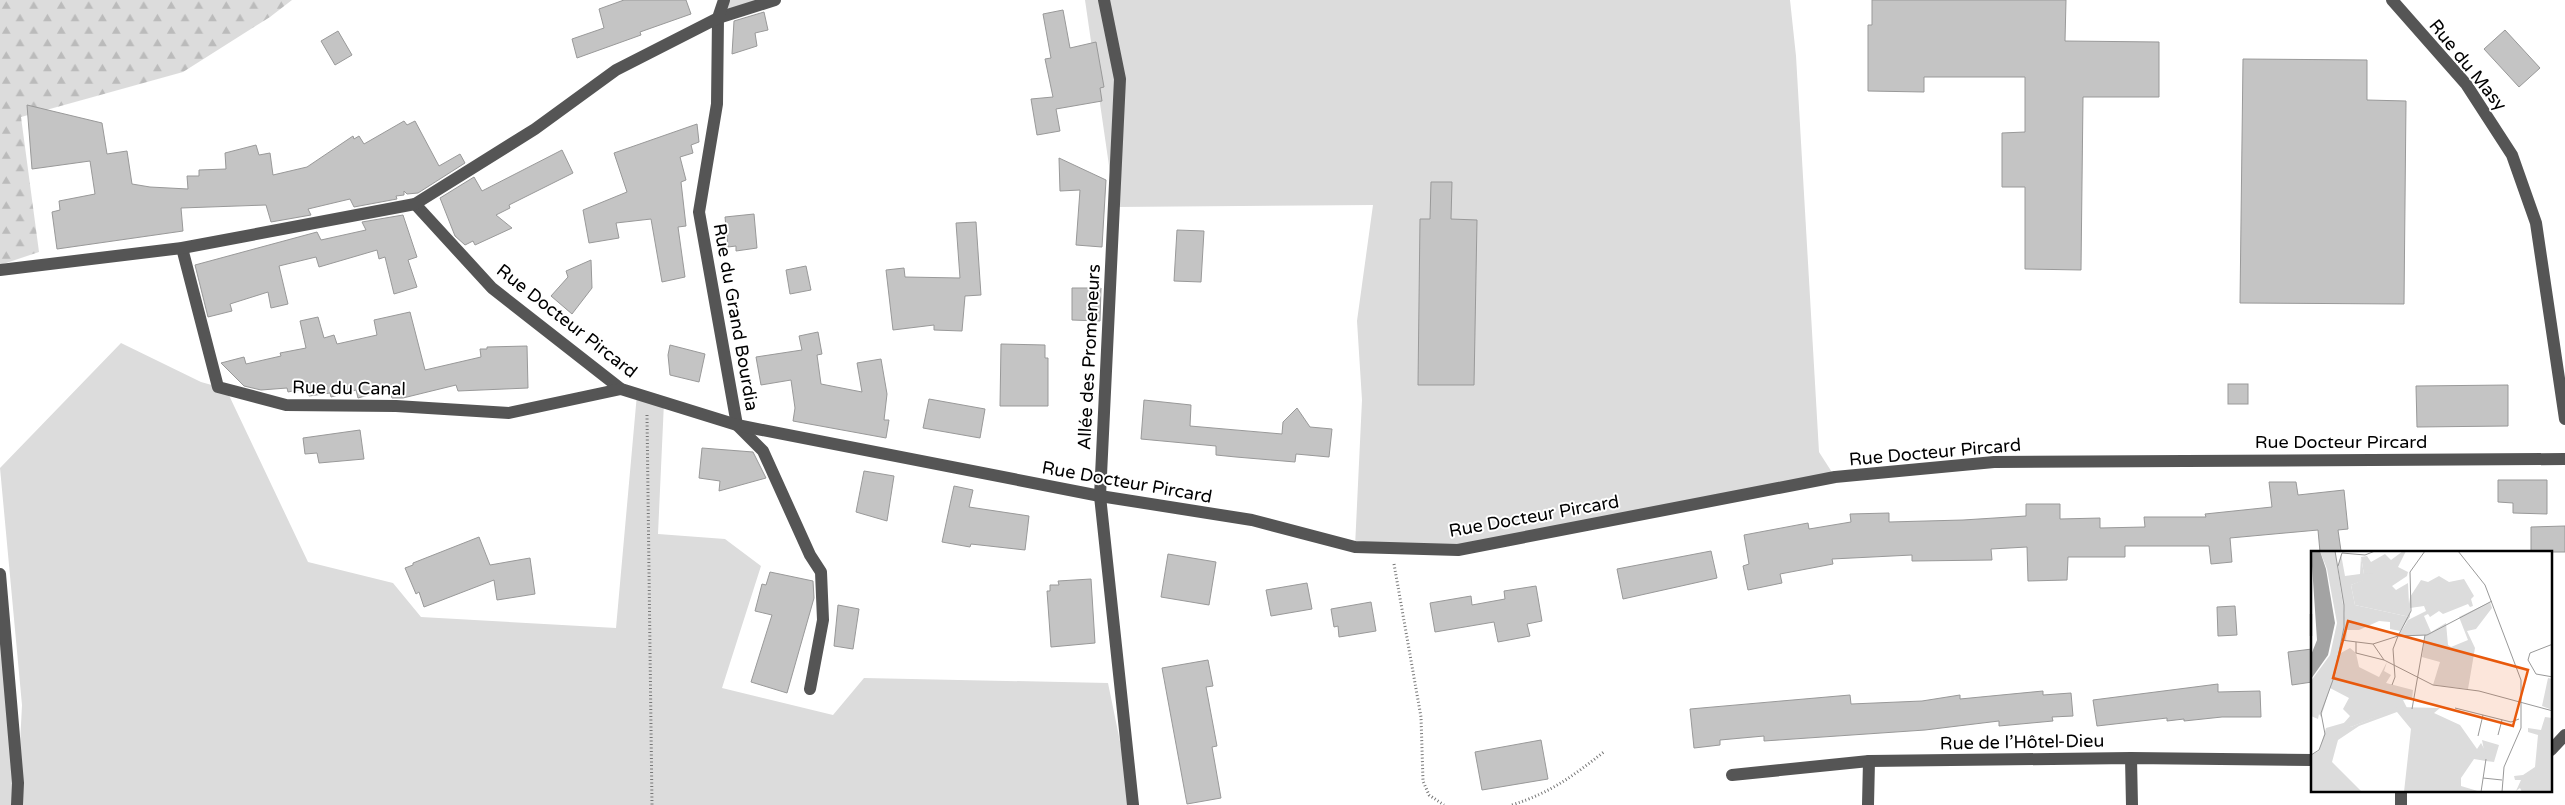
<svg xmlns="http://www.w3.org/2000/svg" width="2565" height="805" font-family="'Varela Round',sans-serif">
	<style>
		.grass { fill: #dcdcdc }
		.forest { fill: url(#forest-firs) }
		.building { fill: #c4c4c4; stroke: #999 }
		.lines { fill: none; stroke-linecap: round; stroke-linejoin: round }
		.path { stroke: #777; stroke-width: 3; stroke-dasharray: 1 2.5; stroke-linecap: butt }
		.minor { stroke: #555; stroke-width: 12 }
		.labels { text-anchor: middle; stroke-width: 4; stroke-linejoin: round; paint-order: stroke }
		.street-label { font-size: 18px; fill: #000; stroke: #fff }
		.inset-river { fill: none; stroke: #a3a3a3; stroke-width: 2.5 }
		.inset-road { fill: none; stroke: #999; stroke-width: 1 }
		.view { fill: #e8590c; fill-opacity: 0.15; stroke: #e8590c; stroke-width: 2.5 }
		.inset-edge { fill: none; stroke: #000; stroke-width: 2.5 }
	</style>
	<defs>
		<pattern id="forest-firs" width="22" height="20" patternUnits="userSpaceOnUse" patternTransform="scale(1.25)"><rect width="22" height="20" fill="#dcdcdc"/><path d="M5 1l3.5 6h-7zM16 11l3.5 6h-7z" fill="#bbb"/></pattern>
	</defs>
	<rect width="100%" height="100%" fill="#fff"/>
	<!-- grass -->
	<g class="grass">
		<path d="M724,0H777L718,18Z"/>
		<path d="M1085,0H1790L1796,56L1819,452L1835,477L1458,550L1355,547L1362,400L1357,321L1373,205L1115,207Z"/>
		<path d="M121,343L201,382L226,389L308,562L393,583L421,617L616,628L637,394L664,402L658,534L725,539L761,566L722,688L833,715L864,678L1108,683L1133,805H0V575L18,784L22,705L0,468Z"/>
	</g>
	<!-- forest -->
	<path class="forest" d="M0,0H292L270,17L183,72L21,117L39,252L0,265Z"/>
	<!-- building -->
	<g class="building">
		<path d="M624,0H686L691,14L640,32L641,35L577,58L572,39L604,28L599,9Z"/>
		<path d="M1872,0H2066L2065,41L2159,42V97H2083L2081,270L2025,269V187H2002V133L2025,132V77H1924V92L1868,91V25H1872Z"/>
		<path d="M1063,10L1070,48L1096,42L1104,87L1100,88L1102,101L1056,109L1060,131L1037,135L1031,99L1053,97L1045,59L1051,58L1043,14Z"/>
		<path d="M764,12L768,30L755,33L757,46L732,54L734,21Z"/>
		<path d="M2505,30L2540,68L2519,87L2484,49Z"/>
		<path d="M338,31L352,55L335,65L321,41Z"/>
		<path d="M2243,59L2367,60V100L2406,101L2404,304L2240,303Z"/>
		<path d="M27,105L102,123L107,154L127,151L132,184L150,187L188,189L187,176H199V170L226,169L225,153L256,145L259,155L270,153L273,175L307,167L353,136L354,139L359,136L364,144L404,121L407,125L415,121L439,166L460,154L465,163L418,193L407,194L404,191V195L396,196L397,199L354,207L350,199L308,209L311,215L271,222L266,205L181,208L183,231L57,249L52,212L60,210L59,201L95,194L90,161L32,169Z"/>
		<path d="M697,124L699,142L691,145L693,153L680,157L686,180L681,182L686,226L678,227L685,277L662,282L651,219L616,223L619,238L589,243L583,210L627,192L614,153Z"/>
		<path d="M562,150L573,173L509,205L510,208L496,215L512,228L475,245L473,241L465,245L455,236L440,198L474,177L482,191Z"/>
		<path d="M1059,158L1106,180L1102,247L1076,245L1080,190L1060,191Z"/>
		<path d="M1431,182H1452L1451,219L1477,220L1474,385H1418L1420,219H1430Z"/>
		<path d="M754,214L757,248L736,251V246L728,247L725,217Z"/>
		<path d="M403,215L417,257L408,260L417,287L394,294L385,257L379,259L377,250L319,267L316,257L279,266L288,304L271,308L268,292L230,304L232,311L208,317L195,265L317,232L321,240L366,230L362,222Z"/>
		<path d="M976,222L981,295L965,296L962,331L934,330V325L893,330L886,270L904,268L905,277L960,278L956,223Z"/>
		<path d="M1177,230L1204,231L1201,282L1174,281Z"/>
		<path d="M591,260L592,288L572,314L551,296L568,277L566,271Z"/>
		<path d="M806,266L811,290L790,294L786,270Z"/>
		<path d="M1072,288H1101L1100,321L1072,320Z"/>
		<path d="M410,312L425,370L481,357L480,349H487V347L527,346L528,388L458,391L456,385L403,398H392L389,389L358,398L356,390L331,397L330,393L309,396L307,388L288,392L287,388L261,390L244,386L221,363L244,357L246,364L281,356L280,353L306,348L300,321L318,317L324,338L334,335L337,344L377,335L374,320Z"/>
		<path d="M818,332L822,354L817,355L821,384L862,392L857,363L881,359L887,394L884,420H889L886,438L793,421L795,408L791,380L761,385L756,357L802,350L799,336Z"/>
		<path d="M1001,344L1045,345V358H1048V406H1000Z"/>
		<path d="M670,345L705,354L699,382L670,375L668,355Z"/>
		<rect x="2228" y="384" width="20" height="20"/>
		<path d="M2508,385V426L2417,427L2416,386Z"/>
		<path d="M929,399L985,409L980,438L923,428Z"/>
		<path d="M1144,400L1191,405L1190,426L1282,434L1283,422L1297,408L1310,427L1332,429L1329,457L1296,454L1295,462L1236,457L1216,455V446L1141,439Z"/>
		<path d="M360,430L364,459L319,463L317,453L305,454L303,438Z"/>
		<path d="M702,448L753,452L766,478L719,491L720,481L699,478Z"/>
		<path d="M864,471L894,476L887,521L856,512Z"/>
		<path d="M2498,480H2547V514L2513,513V503L2498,502Z"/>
		<path d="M2269,482H2296L2298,495L2344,490L2348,529L2338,530L2341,551L2320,552L2318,530L2230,538L2232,562L2211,564L2209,546H2125V557H2068L2067,580L2028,581L2027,547L1991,549L1992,560L1912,561V555L1832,559L1833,564L1780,574L1782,583L1748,590L1743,566L1749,564L1744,535L1808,523L1809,529L1851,522L1850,514L1889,513V522L1963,520L2026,516V504H2060V519L2100,518V528L2145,527L2144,517H2206L2205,514L2272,507Z"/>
		<path d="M954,486L973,490L969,507L1029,516L1025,550L971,544L970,547L942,542Z"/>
		<path d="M2565,526V552H2531V527Z"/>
		<path d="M479,537L490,565L530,558L535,594L497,600L494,580L424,607L419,592L416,594L405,568L413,565V563Z"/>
		<path d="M1711,551L1717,578L1623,599L1617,569Z"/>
		<path d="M1168,554L1216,562L1209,605L1161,597Z"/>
		<path d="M770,572L813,581L814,598L787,693L751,682L772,615L755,611L762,584L766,585Z"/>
		<path d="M1091,579L1095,643L1051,647L1047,591H1050V585H1059L1058,581Z"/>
		<path d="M1307,583L1312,609L1271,616L1266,590Z"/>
		<path d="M1536,586L1542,621L1527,624L1530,636L1498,642L1494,622L1435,632L1430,603L1471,596L1472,605L1505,599L1504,591Z"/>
		<path d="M1371,602L1376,631L1339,637L1338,626L1334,627L1331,609Z"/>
		<path d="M838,605L859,609L853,649L834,646Z"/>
		<path d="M2235,606L2237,635L2218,636L2217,607Z"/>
		<path d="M2312,649V682L2292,685L2288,652Z"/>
		<path d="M1208,660L1213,686L1206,687L1217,746L1212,747L1221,798L1187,804L1162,668Z"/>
		<path d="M2218,684V692L2260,691L2261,717H2222L2184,721V719L2167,721V718L2097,726L2093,700Z"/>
		<path d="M2043,691V695L2071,693L2073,716L2052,717L2053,721L1999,726V721L1925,730L1764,741V736L1720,740V745L1694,748L1690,709L1850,695L1851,704L1922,701L1960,695V699Z"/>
		<path d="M1541,740L1548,779L1482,790L1475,752Z"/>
	</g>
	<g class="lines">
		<!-- path -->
		<g class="path">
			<path d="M647,415L652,805"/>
			<path d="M1394,564L1421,717L1423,781L1429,795L1444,805"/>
			<path d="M1512,805C1552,792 1573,776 1605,751"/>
		</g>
		<!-- minor -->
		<g class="minor">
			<path d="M775,0L718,18L717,104L699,212L737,425L763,451L810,555L821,572L823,620L810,689"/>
			<path d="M1104,0L1120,79L1100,496L1133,805"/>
			<path d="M2392,0L2466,84L2512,155L2536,223L2565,419"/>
			<path d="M415,204L492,288L621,389L737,425L1100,496L1252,520L1355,547L1458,550L1835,477L1994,462L2565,459"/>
			<path d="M182,248L218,387L286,405L396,406L509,413L621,389"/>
			<path d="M0,270L182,248L415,204L535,129L616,70L718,18L724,0"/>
			<path d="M0,574L18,783L17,805"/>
			<path d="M2551,750L2565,735"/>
			<path d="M2131,758L2132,805"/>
			<path d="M1732,775L1869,761L2131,758L2312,760"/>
			<path d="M1868,805L1869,761"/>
			<path d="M2401,805V791"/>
		</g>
	</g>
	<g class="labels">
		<!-- street labels -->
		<g class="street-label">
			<text transform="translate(2468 65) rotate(51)" y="6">Rue du Masy</text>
			<text transform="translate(736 317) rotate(80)" y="6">Rue du Grand Bourdia</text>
			<text transform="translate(567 321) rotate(38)" y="6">Rue Docteur Pircard</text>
			<text transform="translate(1089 357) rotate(-87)" y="6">Allée des Promeneurs</text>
			<text transform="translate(349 388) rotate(1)" y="6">Rue du Canal</text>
			<text x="2341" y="448">Rue Docteur Pircard</text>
			<text transform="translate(1935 452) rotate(-5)" y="6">Rue Docteur Pircard</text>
			<text transform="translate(1127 482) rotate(10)" y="6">Rue Docteur Pircard</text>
			<text transform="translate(1534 516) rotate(-10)" y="6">Rue Docteur Pircard</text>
			<text transform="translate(2022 742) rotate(-1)" y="6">Rue de l’Hôtel-Dieu</text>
		</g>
	</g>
	<!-- overview -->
	<g transform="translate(2311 551)">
		<rect width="241" height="241" fill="#fff"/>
		<path d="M9,0H24L34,67L28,103L39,97L45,102L48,116L68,126L76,111L73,120L80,124L75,132L102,139L101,149H92L96,157H88L40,176L33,172L39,165L32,158L38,147L19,137L10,166L8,163L7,168L0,165V130L19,104L26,72L16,18ZM92,0H95L87,16L97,21L96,25L81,35L85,39L97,32L98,53L99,46L110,29L117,31L128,25L138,31L153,28L163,45L160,48L162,55L159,56L157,53L132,63L128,60L119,66L117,63L113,65L120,81L135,72L137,94L140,96L157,89L148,66L179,51L181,57L165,78L156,80L164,97L157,138L122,134L129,111L111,106L114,84L87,85L97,69L115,60L113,55L99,57V66L44,54L40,34L59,26L53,23L50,6L56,5L60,11L74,3L80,9ZM237,127L241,128V159L231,155ZM171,189L188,194L183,211L175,210Z" fill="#dcdcdc"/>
		<path d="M30,3L34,25L49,23L50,6L53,23L62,22V26L40,34L44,54L99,66L89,80L79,78V71L68,70L48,79H36L35,89H30L34,67L27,15ZM88,156L129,157L123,162L149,174L166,198L170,192L177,205L175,210L163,208L150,227V235L170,241H93L100,178L86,161L48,175L27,189L21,211L51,241H0V204L8,200L15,177L36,171L40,176ZM234,166L241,167V241H211L209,237L205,240L210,229H204L203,225L212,224L224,216L227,184L217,181V177L230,179Z" fill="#dcdcdc"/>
		<path d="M0,0H9L15,18L24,72L17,104L0,128V104L6,89Z" fill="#a3a3a3"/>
		<path class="inset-river" d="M0,63V85"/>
		<path class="inset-road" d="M147,0L174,34L210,129V177L193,216L191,241M27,15L31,2L54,4L64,0M30,89L62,93L87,85L100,60L99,21L114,0M45,91V102L73,109M62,93L73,109L122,134L168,140L242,160M242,93L219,102L217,109L225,123L242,126M81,134L84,126L82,98L87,85L116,84L181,50M144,157L200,171L208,168M101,158L114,84M187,184L191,169M167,185L172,164M0,204L8,199L14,183L10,162L23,126L33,76V54L24,0M172,227L191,229M170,241L175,208"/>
		<path class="view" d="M37,70L217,119L202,175L22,127Z"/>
		<rect width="241" height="241" class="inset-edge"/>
	</g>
</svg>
